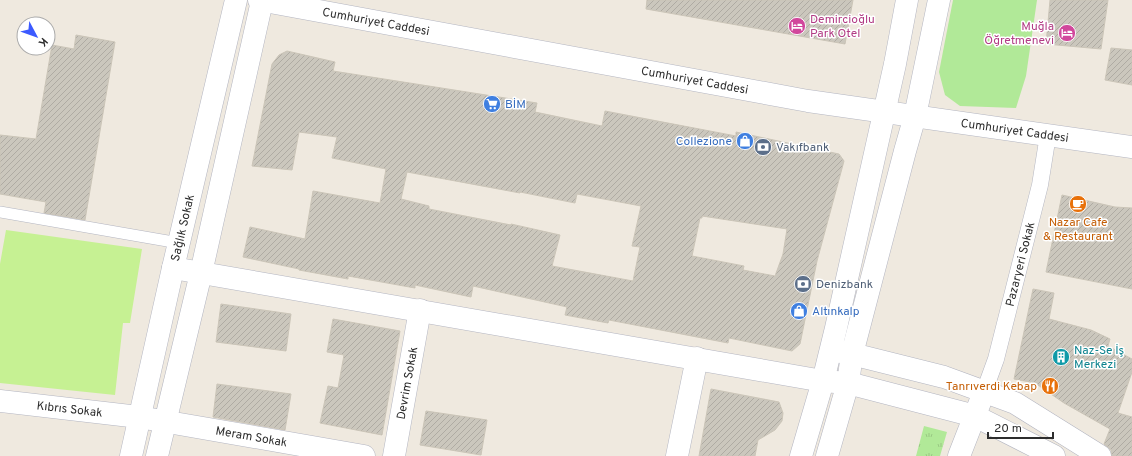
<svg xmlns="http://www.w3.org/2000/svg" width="1132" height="456" font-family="Overpass,sans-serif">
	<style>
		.grass { fill: url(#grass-tufts) }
		.park { fill: #b1e998 }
		.pitch { fill: #c6f193 }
		.building { fill: url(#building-hatch); stroke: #cbc5b8; fill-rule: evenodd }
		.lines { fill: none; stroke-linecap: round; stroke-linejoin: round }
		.service-casing { stroke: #b3b5c1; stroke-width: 12 }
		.pedestrian-casing { stroke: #b3b5c1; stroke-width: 17 }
		.minor-casing { stroke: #b3b5c1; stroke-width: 23 }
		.tertiary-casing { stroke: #b3b5c1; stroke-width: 23 }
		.secondary-casing { stroke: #b3b5c1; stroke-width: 23 }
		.service { stroke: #fff; stroke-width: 11 }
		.pedestrian { stroke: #fff; stroke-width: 16 }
		.minor { stroke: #fff; stroke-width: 22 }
		.tertiary { stroke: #fff; stroke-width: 22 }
		.secondary { stroke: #fff; stroke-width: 22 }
		.labels { text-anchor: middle; stroke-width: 3; stroke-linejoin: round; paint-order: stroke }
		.hotel-label { font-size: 12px; fill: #b23c85; stroke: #fff; text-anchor: start }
		.street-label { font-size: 12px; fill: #2d2d2d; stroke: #fff }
		.shop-label { font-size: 12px; fill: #366cbe; stroke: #fff; text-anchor: start }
		.service-label { font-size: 12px; fill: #4e5e75; stroke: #fff; text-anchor: start }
		.food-label { font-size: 12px; fill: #c56008; stroke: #fff }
		.culture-label { font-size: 12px; fill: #0d838f; stroke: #fff; text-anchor: start }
	</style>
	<defs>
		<pattern id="grass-tufts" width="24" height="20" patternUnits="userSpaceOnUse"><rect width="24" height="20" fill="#b1e998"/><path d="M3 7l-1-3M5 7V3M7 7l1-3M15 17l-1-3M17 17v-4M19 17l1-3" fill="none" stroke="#99c883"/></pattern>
		<pattern id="building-hatch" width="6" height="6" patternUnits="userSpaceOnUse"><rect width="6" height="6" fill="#cbc7bd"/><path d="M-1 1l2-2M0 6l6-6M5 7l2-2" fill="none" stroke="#afaba3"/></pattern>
	</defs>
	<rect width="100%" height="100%" fill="#efe9df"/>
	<!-- grass -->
	<path class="grass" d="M924,426L947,432L940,456H916Z"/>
	<!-- park -->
	<path class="park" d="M953,0H1037L1026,76L1016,108L960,106L945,95L939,72Z"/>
	<!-- pitch -->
	<path class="pitch" d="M6,230L142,249L130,323H123L115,395L0,383V264Z"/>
	<!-- building -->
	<g class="building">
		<path d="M647,0H853L845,44L646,9Z"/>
		<path d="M1050,0H1108L1101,49L1046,44Z"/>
		<path d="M76,35L115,42L85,220L44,213L46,202L0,194V135L36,139L52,45L74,49Z"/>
		<path d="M1111,48L1132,50V85L1105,80Z"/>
		<path d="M287,51L335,62L333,71L537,103L535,112L602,126L605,111L736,136V132L839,154L844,161L817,261L800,344L792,351L729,338L728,343L609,320L608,323L565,315L567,307L473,286L471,297L415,285V288L348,276V279L299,270V269L243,257L250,227L305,239L313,191L380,203L386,169L332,158L337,137L299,132L292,170L252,166L272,64L279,55ZM407,172L520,193V192L575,203L577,194L641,206L632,246L640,247L633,281L552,266L560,235L511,224V225L429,209V206L401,199ZM702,216L787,229L783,254L775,276L743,270L744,266L692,256L700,218H702Z"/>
		<path d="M1062,195L1115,207L1132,208V289L1046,272Z"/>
		<path d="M1033,289L1054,293L1049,319L1091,330L1110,339L1108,346L1132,359V372L1118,413L1132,417V456H1112L1111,450L1104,444L1110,429L1064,403L1035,383L1014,379Z"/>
		<path d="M221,304L291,314L286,351L216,342Z"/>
		<path d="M333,319L400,331L382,435L320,423L328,386L338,388L344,355L327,352Z"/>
		<path d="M217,384L291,394L285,430L213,417Z"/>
		<path d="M711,389L779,402L783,413L782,421L775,430L758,440L755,456H699Z"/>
		<path d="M426,411L487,420L481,455L420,445Z"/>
	</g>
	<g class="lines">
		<defs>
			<path id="service" d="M0,212L179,243"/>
			<g id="pedestrian">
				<path id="s1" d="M984,392L996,359L1040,185L1048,135"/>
			</g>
			<g id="minor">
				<path d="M173,268L823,381"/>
				<path id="s2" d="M0,401L139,417L364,456"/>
				<path id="s3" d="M131,456L173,268L236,0"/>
				<path d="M157,456L201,273L262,1"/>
				<path id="s4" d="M394,456L420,310"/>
				<path d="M677,456L697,358"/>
				<path d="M959,456L984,392"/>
			</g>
			<g id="tertiary">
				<path d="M835,351L852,354L944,377L1015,403L1100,456"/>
				<path d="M823,381L848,383L975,416L1054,456"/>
			</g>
			<g id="secondary">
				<path id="s5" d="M259,0L808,101L1132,147"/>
				<path d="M801,456L823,381L836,328L895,64L907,0"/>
				<path d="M827,456L848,383L852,354L905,151L915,116L939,0"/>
			</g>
		</defs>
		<!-- service casing -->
		<use href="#service" class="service-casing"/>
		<!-- pedestrian casing -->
		<use href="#pedestrian" class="pedestrian-casing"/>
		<!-- minor casing -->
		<use href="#minor" class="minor-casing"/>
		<!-- tertiary casing -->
		<use href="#tertiary" class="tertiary-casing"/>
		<!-- secondary casing -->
		<use href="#secondary" class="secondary-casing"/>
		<!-- service -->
		<use href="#service" class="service"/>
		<!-- pedestrian -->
		<use href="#pedestrian" class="pedestrian"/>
		<!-- minor -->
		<use href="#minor" class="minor"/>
		<!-- tertiary -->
		<use href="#tertiary" class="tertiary"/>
		<!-- secondary -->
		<use href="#secondary" class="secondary"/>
	</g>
	<!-- icons -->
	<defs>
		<symbol id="hotel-disc" viewBox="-11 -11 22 22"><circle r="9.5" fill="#d1479c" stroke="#fff"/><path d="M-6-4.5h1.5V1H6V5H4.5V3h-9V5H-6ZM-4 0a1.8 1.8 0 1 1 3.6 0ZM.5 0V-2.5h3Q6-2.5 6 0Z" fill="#fff"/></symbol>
		<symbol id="supermarket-disc" viewBox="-11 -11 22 22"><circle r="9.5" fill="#3f7fe0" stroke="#fff"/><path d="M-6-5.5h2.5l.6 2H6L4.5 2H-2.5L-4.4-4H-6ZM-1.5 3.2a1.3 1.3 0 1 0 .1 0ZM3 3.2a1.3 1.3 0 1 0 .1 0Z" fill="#fff"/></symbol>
		<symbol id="shop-disc" viewBox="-11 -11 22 22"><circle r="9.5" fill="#3f7fe0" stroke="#fff"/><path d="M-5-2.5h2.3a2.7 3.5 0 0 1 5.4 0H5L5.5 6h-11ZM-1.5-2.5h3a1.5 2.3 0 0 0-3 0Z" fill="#fff"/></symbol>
		<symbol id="bank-disc" viewBox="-11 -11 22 22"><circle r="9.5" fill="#5c6f8a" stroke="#fff"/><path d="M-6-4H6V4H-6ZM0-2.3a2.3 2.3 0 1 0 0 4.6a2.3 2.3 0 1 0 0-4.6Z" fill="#fff"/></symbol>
		<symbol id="cafe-disc" viewBox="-11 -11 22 22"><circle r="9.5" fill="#e8710a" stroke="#fff"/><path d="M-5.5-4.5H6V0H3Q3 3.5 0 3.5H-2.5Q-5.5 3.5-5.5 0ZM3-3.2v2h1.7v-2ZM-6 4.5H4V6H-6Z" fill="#fff"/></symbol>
		<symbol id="building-disc" viewBox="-11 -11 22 22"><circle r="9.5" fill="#0f9aa8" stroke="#fff"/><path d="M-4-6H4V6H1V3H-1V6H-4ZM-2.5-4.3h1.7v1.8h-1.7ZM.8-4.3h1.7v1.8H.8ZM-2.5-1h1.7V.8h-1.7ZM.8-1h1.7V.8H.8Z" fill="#fff"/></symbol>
		<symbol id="restaurant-disc" viewBox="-11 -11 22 22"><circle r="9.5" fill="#e8710a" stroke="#fff"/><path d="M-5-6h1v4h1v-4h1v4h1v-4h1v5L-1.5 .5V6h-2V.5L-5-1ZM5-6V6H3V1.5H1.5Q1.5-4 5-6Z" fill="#fff"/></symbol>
	</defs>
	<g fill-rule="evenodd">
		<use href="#hotel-disc" x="787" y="16" width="20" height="20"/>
		<use href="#hotel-disc" x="1057" y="23" width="20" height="20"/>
		<use href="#supermarket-disc" x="482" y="94" width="20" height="20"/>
		<use href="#shop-disc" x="735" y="131" width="20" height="20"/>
		<use href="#bank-disc" x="753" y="137" width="20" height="20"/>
		<use href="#cafe-disc" x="1068" y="194" width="20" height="20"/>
		<use href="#bank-disc" x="793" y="274" width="20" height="20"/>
		<use href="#shop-disc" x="789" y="301" width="20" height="20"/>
		<use href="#building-disc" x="1051" y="347" width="20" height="20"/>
		<use href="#restaurant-disc" x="1040" y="376" width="20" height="20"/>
	</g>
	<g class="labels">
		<!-- hotel labels -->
		<g class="hotel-label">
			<text x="810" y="23">Demircioğlu<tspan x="810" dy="14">Park Otel</tspan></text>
			<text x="1054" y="30" text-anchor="end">Muğla<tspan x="1054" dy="14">Öğretmenevi</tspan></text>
		</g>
		<!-- street labels -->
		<g class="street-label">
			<text dy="4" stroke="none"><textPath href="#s5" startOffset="119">Cumhuriyet Caddesi</textPath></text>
			<text dy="4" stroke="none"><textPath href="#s5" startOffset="443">Cumhuriyet Caddesi</textPath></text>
			<text dy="4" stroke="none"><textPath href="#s5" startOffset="767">Cumhuriyet Caddesi</textPath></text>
			<text dy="4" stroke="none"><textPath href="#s3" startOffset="234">Sağlık Sokak</textPath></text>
			<text dy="4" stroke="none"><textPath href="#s1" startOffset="133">Pazaryeri Sokak</textPath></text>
			<text dy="4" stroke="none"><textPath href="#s4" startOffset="74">Devrim Sokak</textPath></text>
			<text dy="4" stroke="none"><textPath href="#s2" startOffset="70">Kıbrıs Sokak</textPath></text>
			<text dy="4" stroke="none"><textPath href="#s2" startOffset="254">Meram Sokak</textPath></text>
		</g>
		<!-- shop labels -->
		<g class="shop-label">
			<text x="505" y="108">BİM</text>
			<text x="732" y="145" text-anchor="end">Collezione</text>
			<text x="812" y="315">Altınkalp</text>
		</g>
		<!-- service labels -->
		<g class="service-label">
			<text x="776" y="151">Vakıfbank</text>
			<text x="816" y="288">Denizbank</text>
		</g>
		<!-- food labels -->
		<g class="food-label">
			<text x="1078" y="226">Nazar Cafe<tspan x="1078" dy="14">&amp; Restaurant</tspan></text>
			<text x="1037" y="390" text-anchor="end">Tanrıverdi Kebap</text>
		</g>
		<!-- culture labels -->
		<g class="culture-label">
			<text x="1074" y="354">Naz-Se İş<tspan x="1074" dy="14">Merkezi</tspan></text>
		</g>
	</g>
	<!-- north arrow -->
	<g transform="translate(36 36) rotate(131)"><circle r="19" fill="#ffffff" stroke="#ababab"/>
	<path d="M0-3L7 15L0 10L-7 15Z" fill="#3c5aff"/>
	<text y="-6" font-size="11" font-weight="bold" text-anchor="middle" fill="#2d2d2d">K</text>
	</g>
	<!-- scale -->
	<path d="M988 432v6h65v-6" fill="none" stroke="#2d2d2d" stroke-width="2"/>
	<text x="994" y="432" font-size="12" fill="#2d2d2d" stroke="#ffffff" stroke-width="3" paint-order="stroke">20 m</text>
</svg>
